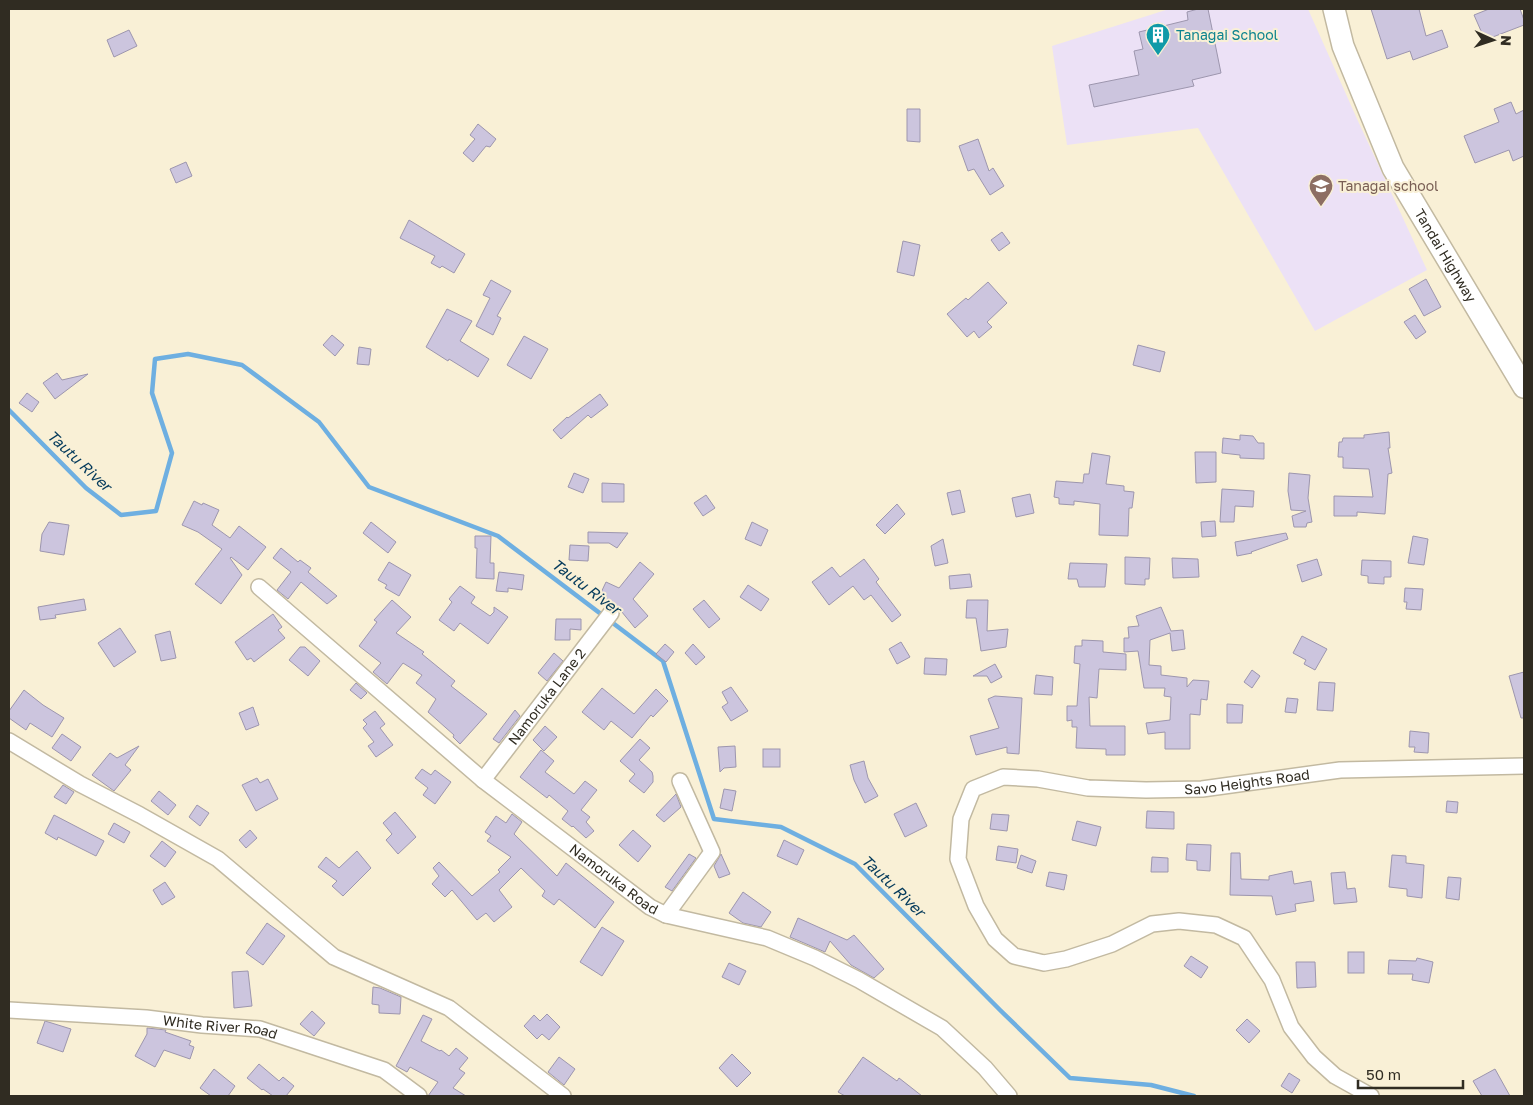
<svg xmlns="http://www.w3.org/2000/svg" width="1533" height="1105" font-family="'Golos Text',sans-serif">
	<style>
		.education { fill: #ece1f6 }
		.lines { fill: none; stroke-linecap: round; stroke-linejoin: round }
		.stream { stroke: #6eafe1; stroke-width: 4.5 }
		.building { fill: #ccc5de; stroke: #9d96ae }
		.minor-casing { stroke: #c2b9a1; stroke-width: 18 }
		.secondary-casing { stroke: #c2b9a1; stroke-width: 24 }
		.minor { stroke: #fff; stroke-width: 15 }
		.secondary { stroke: #fff; stroke-width: 21 }
		.labels { text-anchor: middle; stroke-width: 4; stroke-linejoin: round; paint-order: stroke }
		.culture-label { font-size: 14px; fill: #0d838f; stroke: #f9f0d6; text-anchor: start }
		.education-label { font-size: 14px; fill: #785e54; stroke: #f9f0d6; text-anchor: start }
		.street-label { font-size: 14px; fill: #302c22; stroke: #f9f0d6 }
		.water-label { font-size: 15px; font-style: italic; fill: #043a5b; stroke: #f9f0d6 }
	</style>
	<rect width="100%" height="100%" fill="#f9f0d6"/>
	<!-- education -->
	<path class="education" d="M1169,9H1308L1358,121L1427,270L1315,331L1198,128L1067,145L1052,46Z"/>
	<g class="lines">
		<!-- stream -->
		<path class="stream" d="M9,410L86,488L121,515L156,511L172,453L152,393L155,359L188,354L242,365L319,422L369,487L498,536L663,661L714,819L781,827L855,864L1000,1010L1070,1078L1151,1085L1194,1096"/>
	</g>
	<!-- building -->
	<g class="building">
		<path d="M1198,9H1208L1221,73L1192,80L1194,86L1094,107L1089,85L1139,75L1134,51L1143,49L1139,32L1188,20L1187,12Z"/>
		<path d="M1371,9H1419L1426,36L1442,30L1448,47L1413,60L1410,51L1387,59Z"/>
		<path d="M1489,9H1520L1524,20V25L1485,40L1474,15Z"/>
		<path d="M129,30L137,46L114,57L107,40Z"/>
		<path d="M1511,102L1516,114L1524,110V156L1513,161L1509,150L1475,163L1464,136L1499,122L1494,109Z"/>
		<path d="M907,109H920V142L907,141Z"/>
		<path d="M478,124L496,139L490,147L486,146L473,162L463,153L475,139L470,135Z"/>
		<path d="M978,139L989,171L993,168L1004,186L990,195L974,169L968,171L959,146Z"/>
		<path d="M186,162L192,176L176,183L170,169Z"/>
		<path d="M409,220L465,254L454,273L442,266L440,268L431,263L435,256L400,238Z"/>
		<path d="M1002,232L1010,243L999,251L991,240Z"/>
		<path d="M903,241L920,245L914,276L897,272Z"/>
		<path d="M1426,279L1441,307L1424,316L1409,289Z"/>
		<path d="M491,280L511,291L497,316L501,318L493,335L476,326L490,298L483,295Z"/>
		<path d="M988,282L1007,303L987,322L992,327L979,338L974,331L967,337L947,314L966,298L968,300Z"/>
		<path d="M447,309L472,321L460,341L489,359L478,377L449,359L448,361L426,347Z"/>
		<path d="M1415,315L1426,332L1416,339L1404,322Z"/>
		<path d="M332,335L344,345L335,356L323,345Z"/>
		<path d="M524,336L548,349L531,379L507,365Z"/>
		<path d="M1138,345L1165,352L1160,372L1133,365Z"/>
		<path d="M359,347L371,349L369,365L357,364Z"/>
		<path d="M57,373L62,380L88,374L55,399L43,383Z"/>
		<path d="M27,393L39,402L32,412L19,403Z"/>
		<path d="M600,394L608,405L591,418L588,415L561,439L553,430L567,417L568,418Z"/>
		<path d="M1389,432L1390,448H1388L1392,473L1388,474L1385,514L1357,512V516H1334V496L1373,497L1369,469L1343,468V457H1338L1339,442H1342L1343,438H1364V435Z"/>
		<path d="M1240,435L1253,436L1258,443H1264V459L1240,458V455L1222,453L1223,438L1240,440Z"/>
		<path d="M1195,452H1216V482L1196,483Z"/>
		<path d="M1092,453L1110,456L1106,484L1124,486V491L1134,492L1132,508H1129L1128,536L1099,535L1100,504L1074,501V505L1059,504V498L1054,497L1056,481L1083,483L1084,474H1089Z"/>
		<path d="M574,473L589,479L583,493L568,487Z"/>
		<path d="M1289,473L1310,475L1308,498L1312,522L1307,523L1306,527H1294L1292,516L1306,511L1291,510L1288,491Z"/>
		<path d="M602,483L624,484V502H602Z"/>
		<path d="M1222,489L1254,491L1253,507L1235,506L1234,522H1220Z"/>
		<path d="M960,490L965,512L952,515L947,493Z"/>
		<path d="M1030,494L1034,513L1016,517L1012,498Z"/>
		<path d="M706,495L715,508L703,516L694,503Z"/>
		<path d="M194,501L202,505L203,503L219,510L212,525L230,538L239,526L266,547L248,570L231,557L230,558L242,575L221,604L195,584L222,549L198,532L182,525Z"/>
		<path d="M897,504L905,514L885,534L876,525Z"/>
		<path d="M1215,521L1216,536L1202,537L1201,522Z"/>
		<path d="M49,522L69,525L64,555L40,551L42,534Z"/>
		<path d="M371,522L396,542L388,553L363,533Z"/>
		<path d="M752,522L768,530L761,546L745,539Z"/>
		<path d="M588,532L628,533L617,548L609,543H588Z"/>
		<path d="M1286,533L1288,539L1251,552L1252,553L1237,556L1235,542Z"/>
		<path d="M475,536H491L490,563H494V579L476,578L477,548H475Z"/>
		<path d="M1413,536L1428,539L1424,565L1408,563Z"/>
		<path d="M943,539L948,563L935,566L931,546Z"/>
		<path d="M570,545L589,546L588,561L569,560Z"/>
		<path d="M281,548L298,562L300,560L311,568L308,572L337,596L327,604L301,582L288,599L277,590L291,572L273,558Z"/>
		<path d="M1125,557L1150,558L1149,579H1145V585L1125,584Z"/>
		<path d="M1172,558L1198,559L1199,577L1173,578Z"/>
		<path d="M864,559L879,579L876,582L901,615L892,622L871,595L864,600L853,586L829,605L812,582L832,567L840,577Z"/>
		<path d="M1317,559L1322,575L1302,582L1297,565Z"/>
		<path d="M1362,560L1391,561V577H1384V584L1368,583V576L1361,575Z"/>
		<path d="M389,562L411,575L399,596L385,588L387,585L378,580Z"/>
		<path d="M640,562L654,574L633,599L648,616L635,628L617,606L598,599L606,582L619,588Z"/>
		<path d="M1070,563L1107,564L1105,587H1079L1077,579H1068Z"/>
		<path d="M499,572L524,575L522,590L508,588V592L496,591Z"/>
		<path d="M970,574L972,587L950,589L949,576Z"/>
		<path d="M748,585L769,599L761,611L740,597Z"/>
		<path d="M460,586L475,597L471,603L490,616L494,612V607L508,617L488,644L460,623L454,631L439,620L452,602L449,599Z"/>
		<path d="M1405,588L1423,589L1421,610L1406,609L1407,602H1404Z"/>
		<path d="M84,599L86,610L55,615L56,618L40,620L38,607Z"/>
		<path d="M392,600L411,617L396,633L424,652L422,654L455,681L451,686L487,714L460,744L453,737L454,735L428,712L436,699L416,683L422,675L403,663L387,684L373,672L381,663L359,646L377,622L374,620Z"/>
		<path d="M704,600L720,619L709,628L693,609Z"/>
		<path d="M967,600H988L987,631L1008,629L1006,647L981,651L976,618H966Z"/>
		<path d="M1161,607L1171,631L1183,630L1185,649L1172,651L1170,633L1150,640L1149,665L1161,666V675L1187,678V687L1193,680L1209,681L1207,700L1201,699L1200,715L1190,714V749H1165V732L1148,734L1146,723L1170,720L1171,697L1164,696L1165,688H1144L1138,651L1124,652V638H1129L1128,627L1139,626L1136,616Z"/>
		<path d="M273,614L282,627L278,630L285,638L254,662L251,658L247,660L235,642Z"/>
		<path d="M556,619H581V630L570,629V640H555Z"/>
		<path d="M120,628L136,652L114,667L98,643Z"/>
		<path d="M170,631L176,658L161,661L155,635Z"/>
		<path d="M1302,636L1327,649L1315,670L1304,664L1306,660L1293,653Z"/>
		<path d="M1082,640L1103,641V652L1126,654V670L1099,669L1097,698L1089,697L1090,726H1125V755H1106V749L1076,748L1077,727H1072V720L1067,721V706H1077L1080,664L1074,663L1075,646H1082Z"/>
		<path d="M901,642L910,657L897,664L889,649Z"/>
		<path d="M665,644L674,652L666,662L656,654Z"/>
		<path d="M693,644L705,657L696,665L685,653Z"/>
		<path d="M300,647H305L320,661L308,676L289,660Z"/>
		<path d="M554,653L563,661L547,681L538,673Z"/>
		<path d="M925,658L947,659L946,675L924,674Z"/>
		<path d="M995,664L1002,677L991,683L987,676H973Z"/>
		<path d="M1252,670L1260,676L1252,688L1244,682Z"/>
		<path d="M1524,672V718H1521L1509,676Z"/>
		<path d="M1036,675L1053,677L1052,695L1034,694Z"/>
		<path d="M1319,682L1335,683L1333,711L1317,710Z"/>
		<path d="M356,683L367,693L361,699L350,690Z"/>
		<path d="M731,687L748,711L731,721L722,707L728,703L722,692Z"/>
		<path d="M602,688L634,714L656,689L668,701L653,717L651,715L632,738L611,721L604,730L582,712Z"/>
		<path d="M24,690L43,705L64,718L52,737L30,723L26,730L9,718V711Z"/>
		<path d="M995,696L1022,698L1019,754L1007,753V747L976,755L970,736L999,728L988,699Z"/>
		<path d="M1287,698L1298,699L1296,713L1285,712Z"/>
		<path d="M1227,704L1243,705L1242,723H1227Z"/>
		<path d="M253,707L259,725L246,730L239,713Z"/>
		<path d="M515,710L520,716L499,743L493,739Z"/>
		<path d="M375,711L385,724L380,728L393,745L376,757L368,746L374,742L363,728L367,724L363,720Z"/>
		<path d="M545,726L557,737L544,751L533,740Z"/>
		<path d="M1410,731L1429,733L1428,753L1414,752L1415,747H1409Z"/>
		<path d="M62,734L81,747L71,761L52,748Z"/>
		<path d="M640,739L650,748L639,760L652,772L653,776V782L644,793L629,781L635,774L620,761Z"/>
		<path d="M139,746L125,765L131,770L114,791L92,775L110,753L117,758Z"/>
		<path d="M735,746L736,767L724,768L720,772L718,747Z"/>
		<rect x="763" y="749" width="17" height="18"/>
		<path d="M541,750L554,761L545,772L574,794L585,781L597,790L581,810L590,817L586,822L594,831L586,838L573,826L572,827L562,819L568,811L549,795L547,798L520,777Z"/>
		<path d="M864,761L868,778L878,796L865,803L854,780L850,765Z"/>
		<path d="M422,769L431,775L435,770L451,782L435,804L423,795L428,788L415,778Z"/>
		<path d="M257,778L260,783L268,779L278,799L256,811L242,785Z"/>
		<path d="M63,785L74,792L66,804L54,797Z"/>
		<path d="M724,789L736,791L732,811L720,808Z"/>
		<path d="M159,791L176,805L168,815L151,801Z"/>
		<path d="M676,794L681,807L664,822L656,815Z"/>
		<path d="M1447,801L1458,802L1457,813L1446,812Z"/>
		<path d="M916,803L927,826L905,837L894,814Z"/>
		<path d="M197,805L209,813L200,826L189,817Z"/>
		<path d="M1147,811L1174,812V829L1146,828Z"/>
		<path d="M395,812L416,837L398,854L386,840L392,834L383,823Z"/>
		<path d="M512,814L522,822L514,834L557,876L566,863L614,902L595,928L559,899L554,905L542,896L545,891L521,868L499,890L512,907L494,922L486,913L477,920L452,890L445,897L432,884L439,876L433,868L439,862L472,896L500,872L498,870L511,857L487,841L491,836L485,832L496,816L506,823Z"/>
		<path d="M992,814L1009,815L1007,831L990,829Z"/>
		<path d="M54,815L104,841L96,856L58,837L57,840L45,833Z"/>
		<path d="M1077,821L1101,827L1096,846L1072,840Z"/>
		<path d="M114,823L130,832L124,843L108,834Z"/>
		<path d="M250,830L257,838L246,848L239,840Z"/>
		<path d="M633,830L651,846L638,862L619,845Z"/>
		<path d="M784,840L804,850L797,865L777,856Z"/>
		<path d="M162,841L176,852L165,867L150,856Z"/>
		<path d="M1187,844L1211,845L1210,871L1197,870V861L1186,860Z"/>
		<path d="M998,846L1018,849L1016,863L996,860Z"/>
		<path d="M357,851L371,868L343,896L332,886L337,881L318,867L326,857L339,868Z"/>
		<path d="M1231,853H1240L1241,879L1269,880V876L1292,871L1294,884L1311,881L1314,901L1295,904L1296,911L1276,915L1272,896L1230,895Z"/>
		<path d="M689,854L696,858L672,891L665,887Z"/>
		<path d="M721,854L730,874L719,878L714,866Z"/>
		<path d="M1021,855L1036,861L1032,873L1017,868Z"/>
		<path d="M1392,855L1406,856V863L1424,865L1422,898L1407,896V889L1389,887Z"/>
		<path d="M1152,857L1168,858V872H1151Z"/>
		<path d="M1049,872L1067,875L1064,890L1046,886Z"/>
		<path d="M1345,872L1347,889L1355,888L1357,902L1334,904L1331,873Z"/>
		<path d="M1448,877L1461,878L1459,900L1446,898Z"/>
		<path d="M165,882L175,897L162,905L153,890Z"/>
		<path d="M743,892L771,912L761,927L743,923L729,913Z"/>
		<path d="M798,918L847,940L854,935L884,969L874,978L851,965L830,941L825,952L790,937Z"/>
		<path d="M267,923L285,936L263,965L246,953Z"/>
		<path d="M602,927L624,941L602,976L580,962Z"/>
		<rect x="1348" y="952" width="16" height="21"/>
		<path d="M1191,956L1208,967L1201,978L1184,966Z"/>
		<path d="M1417,958L1433,962L1429,983L1412,980L1413,974H1388L1389,960L1416,961Z"/>
		<path d="M1296,962H1315L1316,987L1297,988Z"/>
		<path d="M729,963L746,971L739,985L722,977Z"/>
		<path d="M248,971L252,1006L234,1008L232,972Z"/>
		<path d="M373,987L380,988L401,997L400,1014L379,1013V1005L372,1004Z"/>
		<path d="M312,1011L325,1023L314,1036L300,1024Z"/>
		<path d="M547,1014L560,1027L549,1040L542,1034L537,1039L524,1026L534,1015L540,1021Z"/>
		<path d="M423,1015L432,1019L421,1041L440,1051L441,1050L449,1056L456,1048L468,1058L459,1069L465,1073L453,1088L466,1096H428L438,1082L410,1067L407,1072L396,1066Z"/>
		<path d="M1247,1019L1260,1031L1249,1043L1236,1030Z"/>
		<path d="M45,1021L71,1029L63,1052L37,1043Z"/>
		<path d="M147,1028L166,1030L165,1032L191,1041L189,1045L194,1047L190,1059L164,1050L155,1067L135,1056L147,1034Z"/>
		<path d="M732,1054L751,1073L737,1087L719,1068Z"/>
		<path d="M559,1057L575,1069L564,1085L548,1072Z"/>
		<path d="M863,1057L897,1081L899,1078L922,1096H845L838,1092Z"/>
		<path d="M259,1064L279,1081L283,1077L294,1086L286,1096H273L263,1089L262,1090L247,1078Z"/>
		<path d="M214,1069L235,1086L228,1096H211L200,1088Z"/>
		<path d="M1495,1069L1510,1096H1482L1473,1081Z"/>
		<path d="M1289,1073L1300,1080L1292,1093L1281,1086Z"/>
	</g>
	<g class="lines">
		<defs>
			<g id="minor">
				<path id="s1" d="M259,587L483,780L650,907L666,915L767,938L815,958L859,980L942,1028L985,1068L1009,1096"/>
				<path d="M9,741L80,784L140,815L218,859L334,957L449,1008L563,1096"/>
				<path id="s2" d="M483,780L611,613"/>
				<path d="M666,915L712,852L680,781"/>
				<path id="s3" d="M9,1010L146,1018L202,1025L260,1029L384,1070L419,1096"/>
				<path id="s4" d="M1371,1096L1335,1076L1314,1057L1291,1027L1272,980L1244,938L1216,925L1179,921L1152,924L1112,944L1066,959L1044,963L1014,956L995,939L976,906L958,859L961,819L973,789L1003,777L1038,779L1088,788L1146,790L1202,789L1340,770L1524,766"/>
			</g>
			<g id="secondary">
				<path id="s5" d="M1334,9L1343,46L1393,168L1524,387"/>
			</g>
		</defs>
		<!-- minor casing -->
		<use href="#minor" class="minor-casing"/>
		<!-- secondary casing -->
		<use href="#secondary" class="secondary-casing"/>
		<!-- minor -->
		<use href="#minor" class="minor"/>
		<!-- secondary -->
		<use href="#secondary" class="secondary"/>
	</g>
	<!-- icons -->
	<defs>
		<symbol id="building-pin" viewBox="-11 -11 22 30"><path d="M0 17L-7.5 6A9.5 9.5 0 1 1 7.5 6Z" fill="#0f9aa8" stroke="#f9f0d6"/><path d="M-4-6H4V6H1V3H-1V6H-4ZM-2.5-4.3h1.7v1.8h-1.7ZM.8-4.3h1.7v1.8H.8ZM-2.5-1h1.7V.8h-1.7ZM.8-1h1.7V.8H.8Z" fill="#fff"/></symbol>
		<symbol id="school-pin" viewBox="-11 -11 22 30"><path d="M0 17L-7.5 6A9.5 9.5 0 1 1 7.5 6Z" fill="#8d6e63" stroke="#f9f0d6"/><path d="M0-5L7-2L0 1L-7-2ZM-4 1L0 2.5L4 1V4Q0 6-4 4Z" fill="#fff"/></symbol>
	</defs>
	<g fill-rule="evenodd">
		<use href="#building-pin" x="1144" y="21" width="28" height="38"/>
		<use href="#school-pin" x="1307" y="172" width="28" height="38"/>
	</g>
	<g class="labels">
		<!-- culture labels -->
		<g class="culture-label">
			<text x="1176" y="40">Tanagai School</text>
		</g>
		<!-- education labels -->
		<g class="education-label">
			<text x="1338" y="191">Tanagai school</text>
		</g>
		<!-- street labels -->
		<g class="street-label">
			<text dy="5" stroke="none"><textPath href="#s5" startOffset="272">Tandai Highway</textPath></text>
			<text dy="5" stroke="none"><textPath href="#s2" startOffset="105">Namoruka Lane 2</textPath></text>
			<text dy="5" stroke="none"><textPath href="#s4" startOffset="914">Savo Heights Road</textPath></text>
			<text dy="5" stroke="none"><textPath href="#s1" startOffset="460">Namoruka Road</textPath></text>
			<text dy="5" stroke="none"><textPath href="#s3" startOffset="212">White River Road</textPath></text>
		</g>
		<!-- water labels -->
		<g class="water-label">
			<text transform="translate(79 461) rotate(43)" y="5">Tautu River</text>
			<text transform="translate(586 587) rotate(37)" y="5">Tautu River</text>
			<text transform="translate(893 886) rotate(44)" y="5">Tautu River</text>
		</g>
	</g>
	<!-- border -->
	<rect width="1533" height="1105" fill="none" stroke="#302c22" stroke-width="20"/>
	<!-- north arrow -->
	<g transform="translate(1493 40) rotate(93)" stroke="#f9f0d6" stroke-width="4" paint-order="stroke">
	<path d="M0-4L9 19L0 12L-9 19Z" fill="#302c22"/>
	<text y="-8" font-size="14" font-weight="bold" text-anchor="middle" fill="#302c22">N</text>
	</g>
	<!-- scale -->
	<path d="M1358 1080v8h105v-8" fill="none" stroke="#302c22" stroke-width="2.5"/>
	<text x="1366" y="1080" font-size="15" fill="#302c22" stroke="#f9f0d6" stroke-width="4" paint-order="stroke">50 m</text>
</svg>
